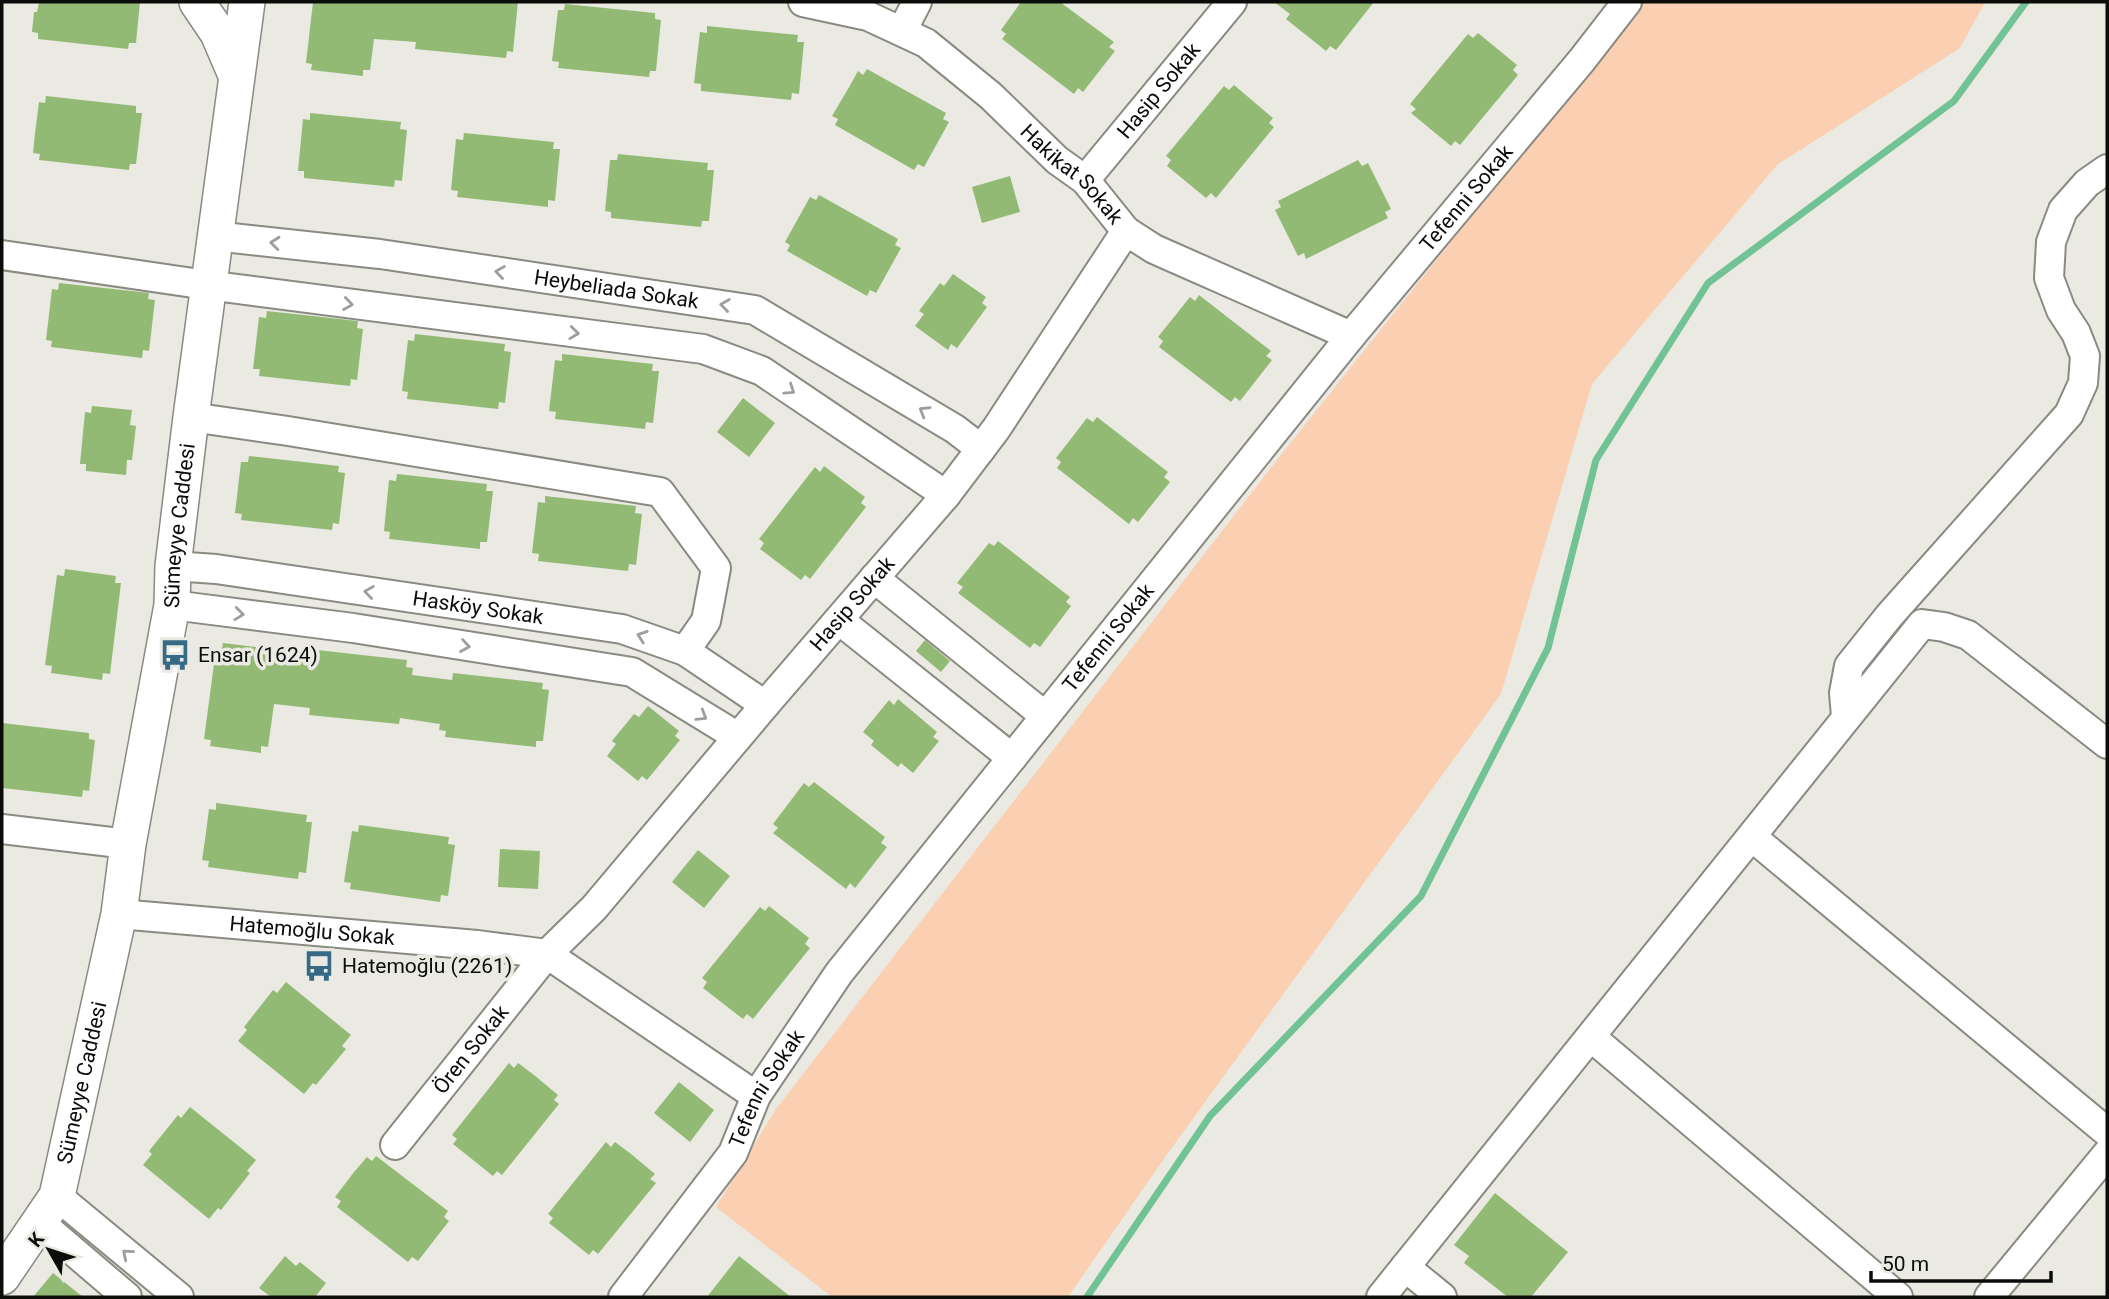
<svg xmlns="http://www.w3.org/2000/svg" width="2109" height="1299" font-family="Roboto,sans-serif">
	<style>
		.green { fill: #fbcfb1 }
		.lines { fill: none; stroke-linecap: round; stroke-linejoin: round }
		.stream { stroke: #71c295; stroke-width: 7 }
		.building { fill: #93ba75 }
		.minor-casing { stroke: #8a8a83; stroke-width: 32 }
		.tertiary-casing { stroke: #8a8a83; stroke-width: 38 }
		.minor { stroke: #fff; stroke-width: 28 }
		.tertiary { stroke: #fff; stroke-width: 35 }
		.oneway { stroke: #9e9e9d }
		.labels { text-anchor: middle; stroke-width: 7; stroke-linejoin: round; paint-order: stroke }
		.street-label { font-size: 21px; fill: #0c0c0a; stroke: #eaeae2 }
		.poi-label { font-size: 21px; fill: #0c0c0a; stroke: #eaeae2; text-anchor: start }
	</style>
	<rect width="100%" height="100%" fill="#eaeae2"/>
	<!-- green -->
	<path class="green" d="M1642,2H1985L1960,48L1777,165L1592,384L1501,694L1168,1153L1068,1297H832L716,1207L776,1109L1280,456Z"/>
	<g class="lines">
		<!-- stream -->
		<path class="stream" d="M1087,1297L1210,1116L1421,896L1548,648L1596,460L1708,283L1954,101L2026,2"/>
	</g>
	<!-- building -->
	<g class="building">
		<path d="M39,2H140L136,43H129L128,49L38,39V33L32,32L34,12H37Z"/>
		<path d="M313,2H518L513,52L507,51L506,58L415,49L416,42L374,39L370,70H363V76L311,70L312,64L306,63Z"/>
		<path d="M1021,2H1060L1114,42L1109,47L1115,51L1083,92L1078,88L1074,94L1002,39L1006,34L1001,30Z"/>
		<path d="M1274,2H1374L1336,50L1330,46L1326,51L1286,19L1290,14Z"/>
		<path d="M565,4L655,13V19L661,20L656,71H650L649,77L558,68L559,62L552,61L558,10H564Z"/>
		<path d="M707,26L798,35L797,42H804L799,94L792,93L791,100L701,91V84L694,83L700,32L707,33Z"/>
		<path d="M1478,33L1517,65L1513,70L1518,75L1460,145L1455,141L1451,146L1411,113L1416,109L1410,104L1468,34L1473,38Z"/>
		<path d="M867,69L946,113L943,119L949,122L924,167L918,164L914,170L835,125L838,119L832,116L848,89L858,71L863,75Z"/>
		<path d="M1234,85L1273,118L1269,123L1274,127L1216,198L1211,193L1206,198L1167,166L1171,160L1166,156L1224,86L1229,90Z"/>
		<path d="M46,96L136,106V113H142L136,164H130L129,170L39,160L40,154L33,153L35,133L39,102L45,103Z"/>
		<path d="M310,113L401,122L400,129L407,130L402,181L395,180L394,187L304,178V171H298L303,119L310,120Z"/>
		<path d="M464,133L554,142L553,149H560L555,201L548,200V207L457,197L458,191L451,190L454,159L456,139L463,140Z"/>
		<path d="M618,154L708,163L707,170H714L709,221H702L701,227L611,218V212L605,211L607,191L610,160H617Z"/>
		<path d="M1358,160L1362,166L1368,163L1391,209L1385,212L1388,218L1306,259L1304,253L1298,256L1275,210L1281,207L1278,201Z"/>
		<path d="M1010,176L1020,212L982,223L972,187Z"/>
		<path d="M819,195L898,239L895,245L901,248L876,293L870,290L867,296L787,251L790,245L785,242L810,197L816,200Z"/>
		<path d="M953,274L986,297L982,303L987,307L957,348L951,344L948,350L915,326L924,314L919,311L940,283L944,286Z"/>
		<path d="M59,283L149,293L148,299L155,300L149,351L143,350L142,358L51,347L52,341L46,340L52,289L58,290Z"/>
		<path d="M1199,295L1271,351L1266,356L1272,360L1240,401L1235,397L1231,402L1159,347L1163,341L1158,337L1190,297L1195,301Z"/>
		<path d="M267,311L358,321L357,328L363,329L357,380L351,379L350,386L259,376L260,369H253L259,317L266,318Z"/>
		<path d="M415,334L505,344L504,351L511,352L505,403L499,402L498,409L407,399L408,392L402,391L408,340L414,341Z"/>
		<path d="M562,354L653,364L652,371H659L653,423L646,422L645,429L555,419L556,412L549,411L555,360L562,361Z"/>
		<path d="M743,398L775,423L749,457L717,432Z"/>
		<path d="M92,406L132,410L130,425L136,426L132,460H127L126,475L86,471V464H80L85,412L91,413Z"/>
		<path d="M1097,417L1168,472L1164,477L1170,482L1138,522L1133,518L1129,524L1057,468L1061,462L1056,458L1087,418L1093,422Z"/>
		<path d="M249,456L339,466L338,472L345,473L339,524L333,523L332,530L241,520L242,514L235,513L241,462H248Z"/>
		<path d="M824,466L865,497L861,503L866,507L810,579L805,575L801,580L760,549L764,543L759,539L815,467L820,472Z"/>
		<path d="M397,474L487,484L486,491H493L487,542H480V549L389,539L390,532L384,531L389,480L396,481Z"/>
		<path d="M545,496L636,506L635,513L642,514L636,565L629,564L628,571L538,561L539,554L532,553L538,502L545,503Z"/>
		<path d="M998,541L1070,597L1066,602L1071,606L1040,647L1034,643L1030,648L958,593L963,587L957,583L989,543L994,546Z"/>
		<path d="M65,569L116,576L115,583H121L110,674L103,673L102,680L51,673L52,666L45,665L57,575L64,576Z"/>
		<path d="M925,640L950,661L941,672L916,651Z"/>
		<path d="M223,643L274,649V653L316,657L317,650L407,660L406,667L413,668L412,675L452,680L453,673L543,683L542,689L549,690L543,741H536V747L445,737L446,731L439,730L440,724L400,718L399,724L309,715L310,708L274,704L268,747L261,746V753L210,746L211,740L204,739L216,649H222Z"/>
		<path d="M898,699L937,732L933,737L939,741L913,773L901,763L898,767L871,745L874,741L863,732L889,700L894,705Z"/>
		<path d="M648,706L679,731L675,736L680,740L647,780L642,776L638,781L607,756L616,744L612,741L634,714L639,717Z"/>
		<path d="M2,723L89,733V739L95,740L89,791L83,790L82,797L2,788Z"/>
		<path d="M814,782L885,837L881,843L887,847L855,888L850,883L846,889L773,833L778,828L773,824L804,783L809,787Z"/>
		<path d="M216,803L307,815L306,822H312L306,873L299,872L298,879L208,867L209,861L202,860L205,840L209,809L216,810Z"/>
		<path d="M359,825L449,837L448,844L455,845L448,896L441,895L440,902L350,889L351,883L344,882L347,862L352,831L358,832Z"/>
		<path d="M500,849L540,851L538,889L498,887Z"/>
		<path d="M698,850L730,876L704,908L672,882Z"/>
		<path d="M769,906L809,938L805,944L810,948L753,1019L747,1014L743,1019L703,988L707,982L702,978L760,907L765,911Z"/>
		<path d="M286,982L351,1035L342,1046L346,1049L316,1085L313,1083L304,1094L238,1041L247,1030L244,1027L273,990L277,993Z"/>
		<path d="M509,1063L514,1068L518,1063L534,1075L558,1095L554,1100L559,1104L502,1175L497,1171L493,1176L453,1144L457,1139L452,1135Z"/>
		<path d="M679,1082L714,1110L690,1142L654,1113Z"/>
		<path d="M190,1107L256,1160L247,1171L250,1173L221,1210L218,1208L209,1219L143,1165L152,1154L149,1151L178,1115L181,1118Z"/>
		<path d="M606,1142L611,1147L615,1142L631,1154L655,1174L650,1179L656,1183L598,1254L593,1250L589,1255L549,1223L553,1218L548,1214Z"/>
		<path d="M376,1156L448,1211L444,1217L449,1221L418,1261L412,1257L408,1262L337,1207L341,1201L335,1197L354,1172L367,1157L372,1161Z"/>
		<path d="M1495,1193L1568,1252L1531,1297H1508L1464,1263L1469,1256L1454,1245Z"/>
		<path d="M285,1256L296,1266L300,1262L326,1283L315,1297H271L259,1288Z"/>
		<path d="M739,1256L791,1297H707Z"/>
		<path d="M53,1273L83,1297H33Z"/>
	</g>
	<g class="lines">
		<defs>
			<g id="minor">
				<path id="s1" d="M803,2L868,16L926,43L991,96L1057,160L1085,180L1126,231L1154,249L1351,336"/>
				<path d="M902,31L917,2"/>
				<path id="s2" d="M1085,180L1232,2"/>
				<path id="s3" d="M214,236L380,254L755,310L955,429L981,449"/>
				<path d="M2,255L207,285L703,349L762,371L946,495"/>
				<path d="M191,417L288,431L660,492L716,568L706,621L685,651"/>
				<path id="s4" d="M173,566L216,569L622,629L685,651L765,705"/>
				<path d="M874,578L1045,716"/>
				<path d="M172,605L353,628L632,672L738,737"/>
				<path d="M839,620L1012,758"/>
				<path d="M1846,716L1844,693L1849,666L1889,616L2069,414L2083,383L2085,356L2076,333L2061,310L2049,278L2051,242L2063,210L2087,183L2107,169"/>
				<path d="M2,829L128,844"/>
				<path d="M1752,837L2107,1132"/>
				<path id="s5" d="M119,914L477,945L547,954L756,1096"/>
				<path d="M1591,1037L1898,1297"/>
				<path id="s6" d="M395,1145L547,954L594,908L765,705L946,495L996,429L1126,231"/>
				<path d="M57,1196L179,1297"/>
				<path d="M38,1221L127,1297"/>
				<path d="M1405,1267L1442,1297"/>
				<path id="s7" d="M623,1297L733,1153L756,1096L839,973L1351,336L1582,60L1627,2"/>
				<path d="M1381,1297L1922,624L1944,627L1968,635L2107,744"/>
				<path d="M1989,1297L2107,1154"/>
			</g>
			<g id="tertiary">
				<path d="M197,2L218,33L236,75"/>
				<path id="s8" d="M2,1277L57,1196L119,914L128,844L172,605L173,566L191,417L247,2"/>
			</g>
		</defs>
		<!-- minor casing -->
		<use href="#minor" class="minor-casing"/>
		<!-- tertiary casing -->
		<use href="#tertiary" class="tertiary-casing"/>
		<!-- minor -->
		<use href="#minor" class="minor"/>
		<!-- tertiary -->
		<use href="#tertiary" class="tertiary"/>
	</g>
	<!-- one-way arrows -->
	<defs><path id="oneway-chevron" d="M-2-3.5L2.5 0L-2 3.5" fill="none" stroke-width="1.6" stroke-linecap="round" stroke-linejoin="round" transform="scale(1.75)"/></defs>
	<g class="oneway">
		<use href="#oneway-chevron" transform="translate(275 243) rotate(-174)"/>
		<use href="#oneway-chevron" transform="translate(500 272) rotate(-172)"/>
		<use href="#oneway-chevron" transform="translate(348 304) rotate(8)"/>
		<use href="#oneway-chevron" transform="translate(725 305) rotate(-172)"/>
		<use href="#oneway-chevron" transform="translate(574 333) rotate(7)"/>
		<use href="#oneway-chevron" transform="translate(790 390) rotate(34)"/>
		<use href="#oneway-chevron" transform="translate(924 411) rotate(-149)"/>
		<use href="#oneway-chevron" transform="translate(369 592) rotate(-172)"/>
		<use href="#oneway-chevron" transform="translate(239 614) rotate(7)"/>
		<use href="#oneway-chevron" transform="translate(642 636) rotate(-161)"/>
		<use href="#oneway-chevron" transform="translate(465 646) rotate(9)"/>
		<use href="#oneway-chevron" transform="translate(702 716) rotate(32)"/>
		<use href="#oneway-chevron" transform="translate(127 1254) rotate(-140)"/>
	</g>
	<!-- icons -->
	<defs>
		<symbol id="bus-bare" viewBox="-9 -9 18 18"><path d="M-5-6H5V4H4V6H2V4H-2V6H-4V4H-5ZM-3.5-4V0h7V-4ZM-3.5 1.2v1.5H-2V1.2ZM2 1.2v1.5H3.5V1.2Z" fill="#366986" stroke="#eaeae2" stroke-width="2.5" paint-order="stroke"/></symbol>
	</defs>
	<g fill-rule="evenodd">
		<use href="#bus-bare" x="153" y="633" width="44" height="44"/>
		<use href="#bus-bare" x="297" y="944" width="44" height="44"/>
	</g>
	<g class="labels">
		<!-- street labels -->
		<g class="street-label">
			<text dy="7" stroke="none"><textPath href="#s2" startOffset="116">Hasip Sokak</textPath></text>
			<text dy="7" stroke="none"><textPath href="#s1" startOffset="327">Hakikat Sokak</textPath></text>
			<text dy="7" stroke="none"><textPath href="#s7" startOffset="1388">Tefenni Sokak</textPath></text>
			<text dy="7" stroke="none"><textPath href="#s3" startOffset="406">Heybeliada Sokak</textPath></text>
			<text dy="7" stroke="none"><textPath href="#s8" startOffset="780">Sümeyye Caddesi</textPath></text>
			<text dy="7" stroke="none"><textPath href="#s6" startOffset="709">Hasip Sokak</textPath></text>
			<text dy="7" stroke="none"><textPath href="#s4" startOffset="308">Hasköy Sokak</textPath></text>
			<text dy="7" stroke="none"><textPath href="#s7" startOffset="821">Tefenni Sokak</textPath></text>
			<text dy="7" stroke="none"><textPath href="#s5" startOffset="194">Hatemoğlu Sokak</textPath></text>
			<text dy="7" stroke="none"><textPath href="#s6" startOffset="122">Ören Sokak</textPath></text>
			<text dy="7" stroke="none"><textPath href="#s8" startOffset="214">Sümeyye Caddesi</textPath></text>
			<text dy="7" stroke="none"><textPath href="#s7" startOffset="254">Tefenni Sokak</textPath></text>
		</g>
		<!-- poi labels -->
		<g class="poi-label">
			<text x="198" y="662">Ensar (1624)</text>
			<text x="342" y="973">Hatemoğlu (2261)</text>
		</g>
	</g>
	<!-- border -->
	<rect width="2109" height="1299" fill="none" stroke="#0c0c0a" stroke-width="7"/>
	<!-- north arrow -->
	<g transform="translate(49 1250) rotate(309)" stroke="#eaeae2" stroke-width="5" paint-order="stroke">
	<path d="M0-5L12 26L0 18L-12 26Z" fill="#0c0c0a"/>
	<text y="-10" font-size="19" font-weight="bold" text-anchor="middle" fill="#0c0c0a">K</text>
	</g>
	<!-- scale -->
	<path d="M1871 1271v10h180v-10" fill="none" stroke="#0c0c0a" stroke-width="3.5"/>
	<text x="1882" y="1271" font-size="21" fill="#0c0c0a" stroke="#eaeae2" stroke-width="5" paint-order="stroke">50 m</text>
</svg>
